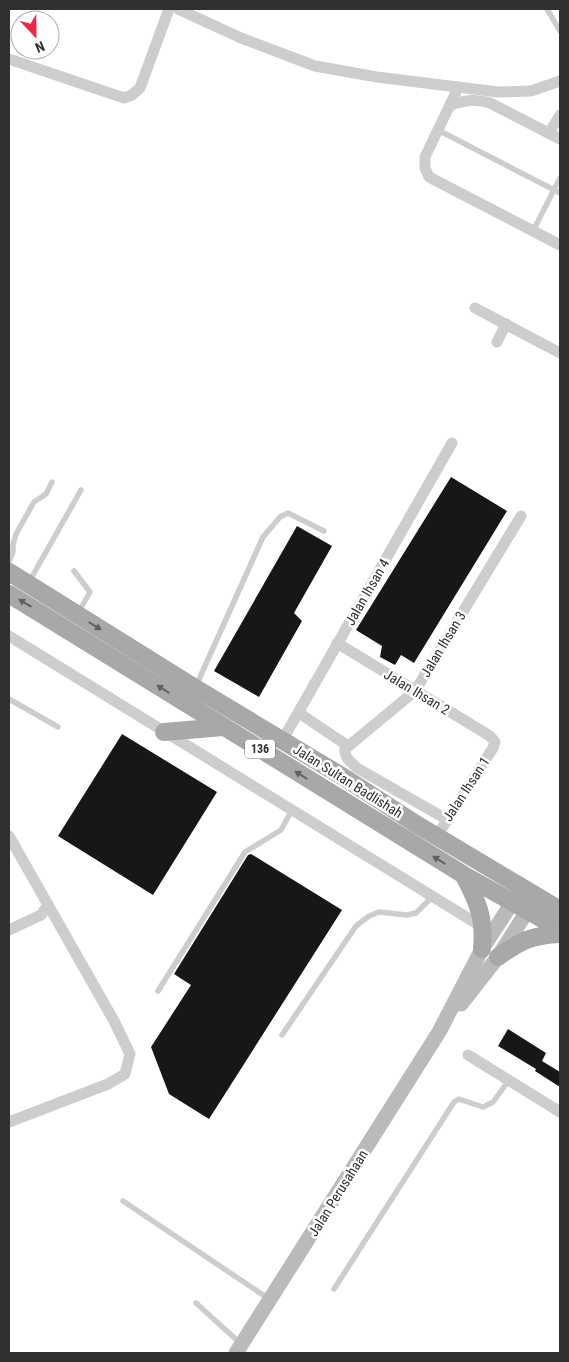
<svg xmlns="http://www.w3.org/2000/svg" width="569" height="1362" font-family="'Roboto Condensed',sans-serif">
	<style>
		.building { fill: #171717 }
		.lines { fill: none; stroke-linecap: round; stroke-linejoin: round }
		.lane { stroke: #cdcdcd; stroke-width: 5.5 }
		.street { stroke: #cdcdcd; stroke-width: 11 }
		.secondary { stroke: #bababa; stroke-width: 15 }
		.primary { stroke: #a8a8a8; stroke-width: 18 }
		.oneway { fill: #606060 }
		.labels { text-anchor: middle; stroke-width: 5; stroke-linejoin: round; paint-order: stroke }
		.shield { fill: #fff; stroke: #6e6e6e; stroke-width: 1 }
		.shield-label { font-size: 12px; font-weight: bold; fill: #303030 }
		.street-label { font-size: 14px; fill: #303030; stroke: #fff }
	</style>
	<rect width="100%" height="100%" fill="#fff"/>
	<!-- building -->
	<g class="building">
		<path d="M451,477L507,511L414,663L401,655L395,665L380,657L382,646L356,630Z"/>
		<path d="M297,526L332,546L294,613L302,621L259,697L214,671Z"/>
		<path d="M122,734L217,792L153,895L58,836Z"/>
		<path d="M251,854L342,910L209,1119L169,1094L151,1047L191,985L174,974L248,855Z"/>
		<path d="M508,1029L546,1053L542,1061L560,1072V1087L535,1071L536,1069L498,1046Z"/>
	</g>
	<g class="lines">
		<!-- lane -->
		<g class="lane">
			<path d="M547,9L560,31"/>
			<path d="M438,130L560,193"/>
			<path d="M533,231L560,178"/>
			<path d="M9,562L13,552V545L16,534L34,502L46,494L52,482"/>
			<path d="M74,571L90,592L78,613"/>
			<path d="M29,582L81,490"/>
			<path d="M196,686L263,537L280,517L288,513L324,531"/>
			<path d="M9,699L58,727"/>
			<path d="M158,991L245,852L281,830L292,810"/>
			<path d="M282,1035L356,926L369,916L379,912L407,915L416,913L432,897"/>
			<path d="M123,1201L269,1299"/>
			<path d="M334,1289L454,1102L459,1099L483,1107L493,1102L509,1080"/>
			<path d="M196,1303L240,1343"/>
		</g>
		<!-- street -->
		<g class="street">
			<path d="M178,9L241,38L315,66L377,77L498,92L531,91L560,81"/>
			<path d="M9,59L124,98L132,95L140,88L169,9"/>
			<path d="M458,88L425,157V168L429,177L560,245"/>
			<path d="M450,105C465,101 475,98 490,103L560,139"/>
			<path d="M549,133L560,115"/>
			<path d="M475,308L560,353"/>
			<path d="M497,342L506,324"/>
			<path d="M9,636L484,928"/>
			<path d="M337,643L490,736L495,742L493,748L437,836"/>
			<path d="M299,713L348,746"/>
			<path d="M282,741L452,443"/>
			<path d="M446,819L357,768C352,763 344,758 345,749L415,691L521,516"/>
			<path d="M9,836L114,1021L130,1054L125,1074L108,1084L9,1122"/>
			<path d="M9,930L41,915L48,905"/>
			<path d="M468,1055L560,1112"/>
		</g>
		<!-- secondary -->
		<g class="secondary">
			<path d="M461,1004L498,957L533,902"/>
			<path d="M236,1353L439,1032L482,949L519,892"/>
		</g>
		<!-- primary -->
		<g class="primary">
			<path d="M9,572L195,688L345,778L416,824L560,910"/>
			<path d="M9,594L464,875L560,929"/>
			<path d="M164,732L223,727"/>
			<path d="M464,876C478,902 485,919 482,949"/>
			<path d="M498,957C520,941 532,935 560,934"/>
		</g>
	</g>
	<!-- one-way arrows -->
	<defs><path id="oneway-solid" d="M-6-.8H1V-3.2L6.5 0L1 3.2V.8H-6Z" transform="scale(1.25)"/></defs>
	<g class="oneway">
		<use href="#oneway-solid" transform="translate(25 603) rotate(-149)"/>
		<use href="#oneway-solid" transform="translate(95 626) rotate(32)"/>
		<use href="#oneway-solid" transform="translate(163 689) rotate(-148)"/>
		<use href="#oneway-solid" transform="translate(301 775) rotate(-148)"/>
		<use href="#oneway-solid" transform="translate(439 860) rotate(-148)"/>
	</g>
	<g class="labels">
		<!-- shield labels -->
		<rect class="shield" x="245" y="739.5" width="30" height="19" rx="4"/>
		<g class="shield-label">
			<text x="260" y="753">136</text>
		</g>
		<!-- street labels -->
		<g class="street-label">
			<text transform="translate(367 592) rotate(-60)" y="5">Jalan Ihsan 4</text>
			<text transform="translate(443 644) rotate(-59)" y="5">Jalan Ihsan 3</text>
			<text transform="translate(417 692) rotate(31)" y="5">Jalan Ihsan 2</text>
			<text transform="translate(348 781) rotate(32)" y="5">Jalan Sultan Badlishah</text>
			<text transform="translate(466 789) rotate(-57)" y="5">Jalan Ihsan 1</text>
			<text transform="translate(338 1193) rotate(-58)" y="5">Jalan Perusahaan</text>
		</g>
	</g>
	<!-- border -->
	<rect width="569" height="1362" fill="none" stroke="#303030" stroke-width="20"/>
	<!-- north arrow -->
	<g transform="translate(35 35) rotate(158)"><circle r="24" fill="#ffffff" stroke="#acacac"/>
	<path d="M0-4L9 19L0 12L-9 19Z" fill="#f52442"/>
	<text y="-8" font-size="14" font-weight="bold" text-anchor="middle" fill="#303030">N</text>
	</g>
</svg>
